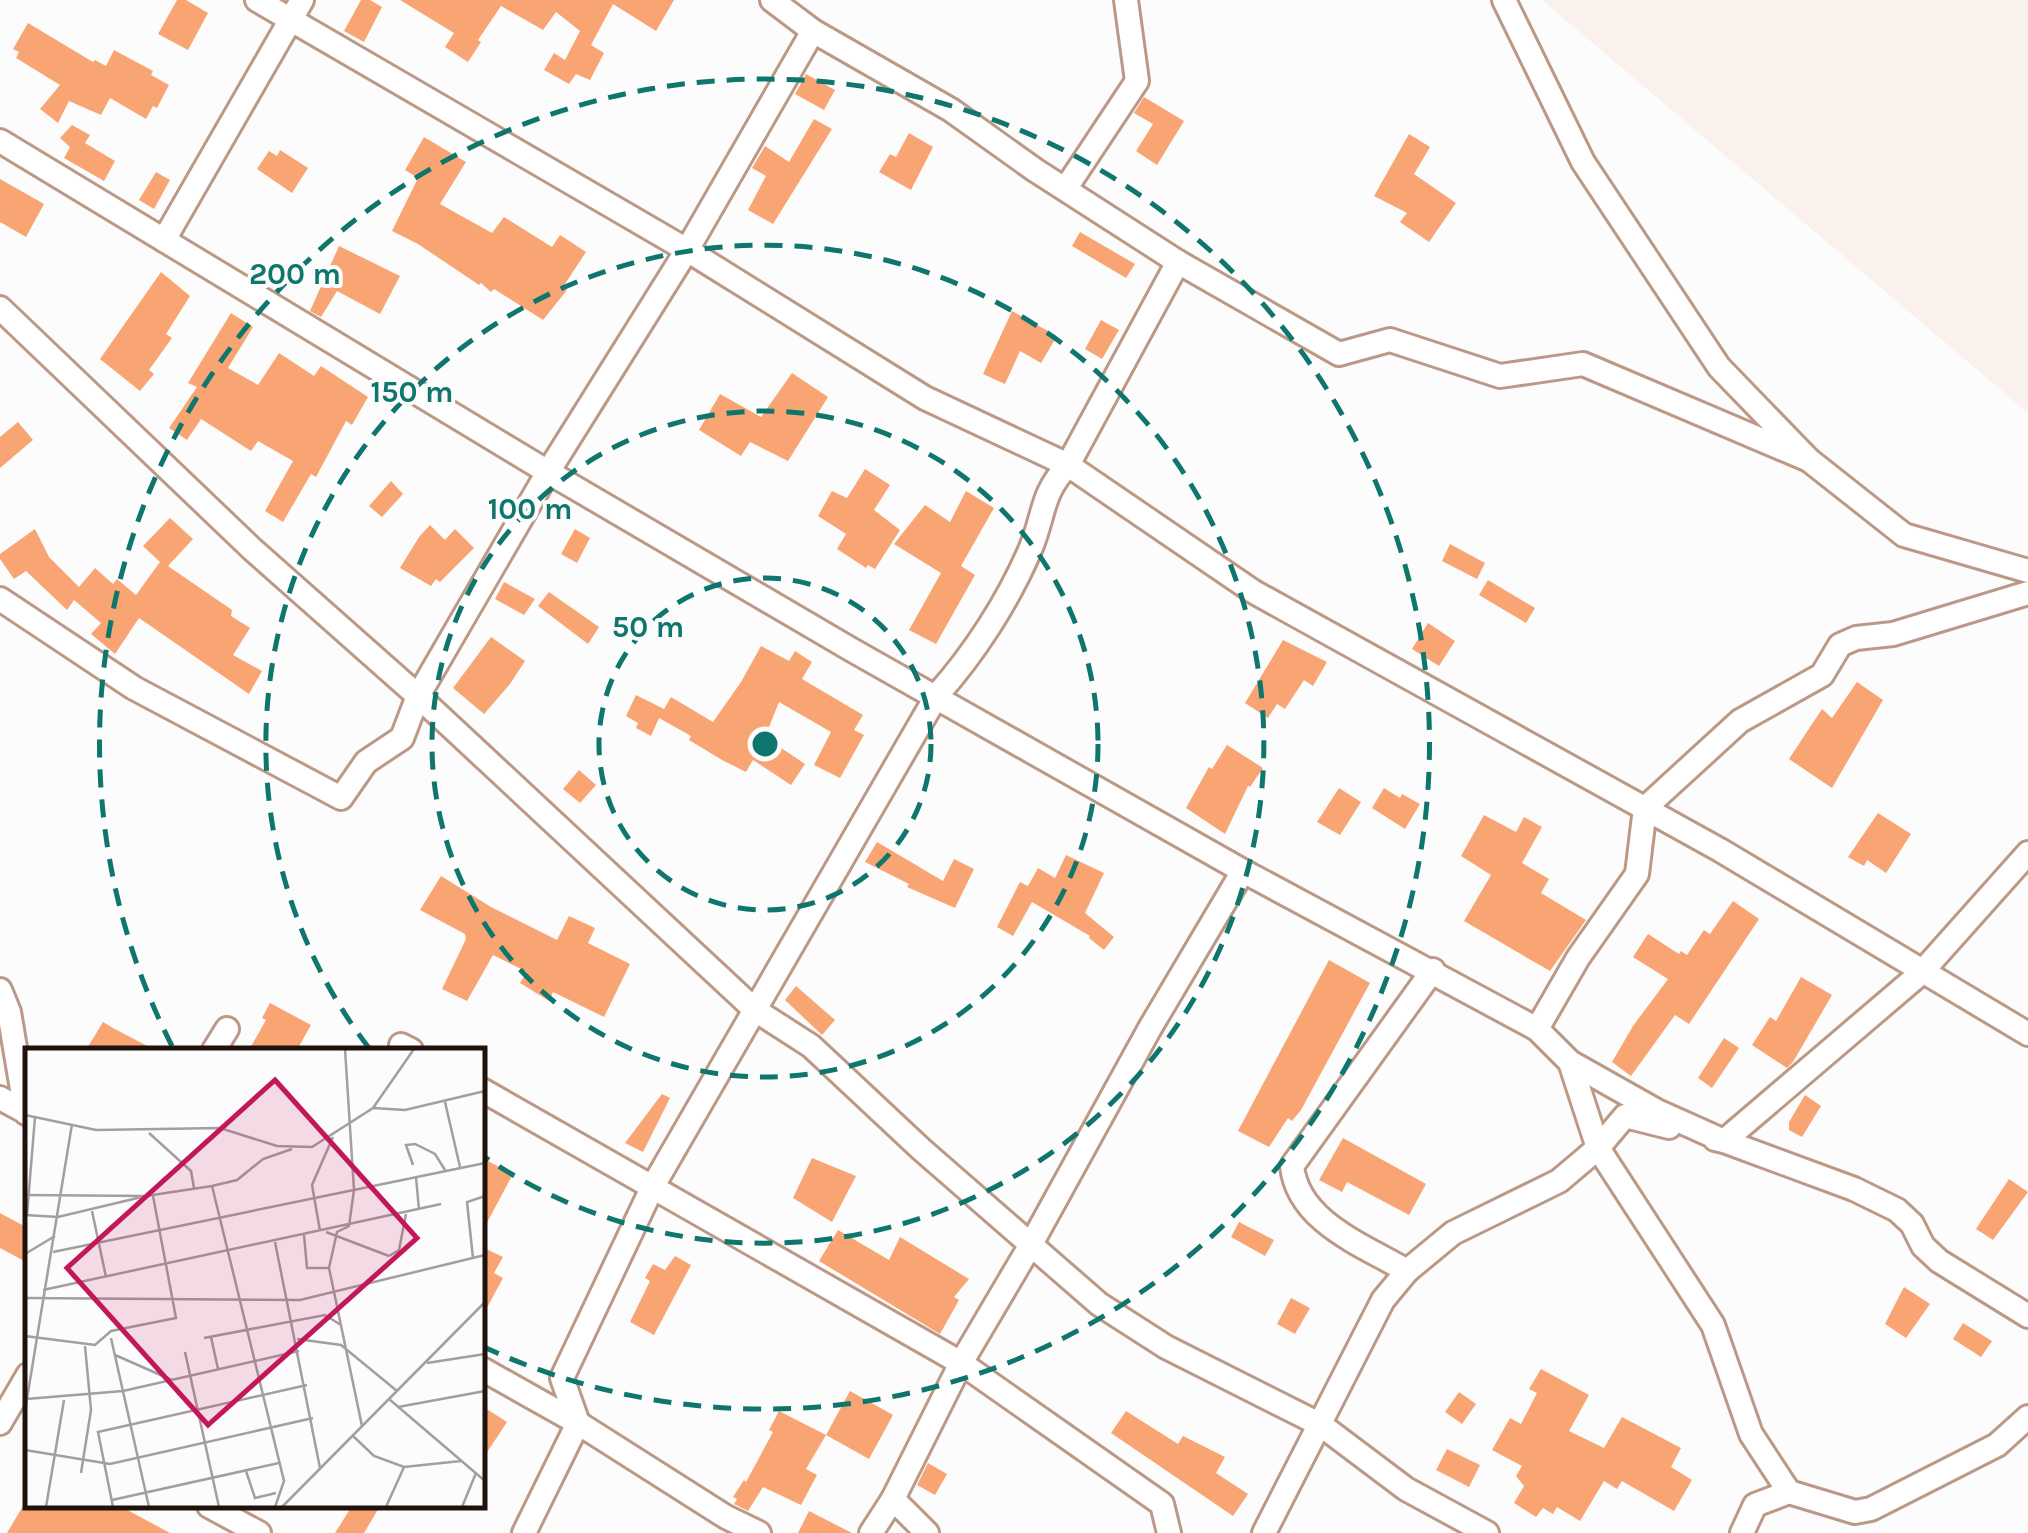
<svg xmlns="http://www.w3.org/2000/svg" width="2028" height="1533" font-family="Karla,sans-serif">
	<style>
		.built { fill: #fbf1ec }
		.building { fill: #f9a573 }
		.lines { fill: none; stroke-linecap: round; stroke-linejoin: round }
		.minor-casing { stroke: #bc9986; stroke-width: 28 }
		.minor { stroke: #fff; stroke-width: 22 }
		.ring { fill: none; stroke: #0f766e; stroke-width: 5; stroke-dasharray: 18 12 }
		.inset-road { fill: none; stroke: #a49e9c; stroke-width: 2.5 }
		.view { fill: #c2185b; fill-opacity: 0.15; stroke: #c2185b; stroke-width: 5 }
		.inset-edge { fill: none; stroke: #1f120b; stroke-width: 5 }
		.centre { fill: #0f766e; stroke: #fcfcfc; stroke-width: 5 }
		.ring-label { font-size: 30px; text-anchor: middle; font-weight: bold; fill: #0f766e; stroke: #fcfcfc; stroke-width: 8; stroke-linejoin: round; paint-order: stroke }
	</style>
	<rect width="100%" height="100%" fill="#fcfcfc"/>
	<!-- built -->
	<path class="built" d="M1542,0H2028V413Z"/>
	<!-- building -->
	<g class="building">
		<path d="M177,0H186L208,13L188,50L158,34Z"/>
		<path d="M361,0H370L382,7L364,42L344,31Z"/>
		<path d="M400,0H674L656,31L613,4L591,45L604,53L590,80L576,74L569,84L544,70L554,53L565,60L580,31L556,12L543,30L501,6L478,40L481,42L468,62L445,47L454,33Z"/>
		<path d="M28,23L93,62L95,60L106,66L114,50L153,71L151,75L169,85L157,108L153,106L146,119L110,98L101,115L69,101L58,123L40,109L60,85L16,58L19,52L13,49Z"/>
		<path d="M806,74L835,90L824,110L795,94Z"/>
		<path d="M1144,97L1184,121L1157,165L1136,151L1153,124L1134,113Z"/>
		<path d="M814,119L832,129L773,224L748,210L766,176L752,168L765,146L789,162Z"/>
		<path d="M72,125L90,135L85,143L115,161L104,181L64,158L70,147L60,138Z"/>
		<path d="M909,133L933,147L911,190L879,172L890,154L896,157Z"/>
		<path d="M1409,134L1430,147L1414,174L1456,203L1429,242L1400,222L1407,213L1374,196Z"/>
		<path d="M424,137L466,162L440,204L492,233L504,217L552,247L560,235L586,252L563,287L567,290L543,320L494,289L491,292L481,283L479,285L418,244L392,231L418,178L405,170Z"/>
		<path d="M280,150L308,168L292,193L257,169L269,151L277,156Z"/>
		<path d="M156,172L170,180L154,209L139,200Z"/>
		<path d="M0,179L44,204L26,237L0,222Z"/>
		<path d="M1080,232L1135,264L1126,278L1072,246Z"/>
		<path d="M339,246L400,276L380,314L337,291L321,317L310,311Z"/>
		<path d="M161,272L190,296L166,334L172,338L149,370L154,374L140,391L100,359Z"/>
		<path d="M1012,311L1057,336L1041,363L1020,351L1005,384L983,374Z"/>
		<path d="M231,313L253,327L228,368L258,385L279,353L314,376L321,366L368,397L352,425L346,421L316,477L311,474L283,522L265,511L293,461L258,441L251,451L201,419L187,440L169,428L197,387L188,383Z"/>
		<path d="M1101,320L1119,330L1102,359L1085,349Z"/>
		<path d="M792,373L828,397L788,461L750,442L741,456L699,430L720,394L761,417Z"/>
		<path d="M18,422L33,440L0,468V437Z"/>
		<path d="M865,469L890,485L874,510L900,530L875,569L868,565L866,568L837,549L846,534L818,516L832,491L847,498Z"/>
		<path d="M391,481L403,494L382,517L369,506Z"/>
		<path d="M966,491L994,508L961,566L975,575L936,644L909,630L941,573L894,544L925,505L950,522Z"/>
		<path d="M170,518L193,539L168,566L232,610L231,616L250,628L233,655L262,671L249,694L139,618L115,654L91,634L101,623L74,600L67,610L26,571L14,579L0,559V554L35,529L49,557L79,587L95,568L113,584L117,579L136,595L160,562L143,546Z"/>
		<path d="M430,525L445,540L455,529L474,548L440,582L436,579L431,586L400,568L419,537Z"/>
		<path d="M575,529L590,538L577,563L561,554Z"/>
		<path d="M1450,544L1485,563L1477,579L1442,561Z"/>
		<path d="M1488,580L1535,608L1526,623L1479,595Z"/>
		<path d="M504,582L535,599L524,615L495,599Z"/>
		<path d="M549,592L599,627L588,644L538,606Z"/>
		<path d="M1428,623L1455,641L1439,666L1412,649Z"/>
		<path d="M491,637L525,661L510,684L484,714L453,688Z"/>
		<path d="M1283,640L1327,662L1313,686L1304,680L1285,709L1277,704L1268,718L1245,703Z"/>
		<path d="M761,646L789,661L795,651L812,662L802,679L863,715L854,730L864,735L840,778L814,765L831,732L779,702L765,737L805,764L791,785L753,760L746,772L722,760L689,740L691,736L659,718L651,736L636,728L638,723L626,716L636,695L664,709L671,697L713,722L741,682Z"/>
		<path d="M1857,682L1883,700L1832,788L1789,759L1822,709L1832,718Z"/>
		<path d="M1227,745L1263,768L1250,787L1248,786L1225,834L1186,808L1209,767L1212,769Z"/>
		<path d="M579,770L596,785L580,803L563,789Z"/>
		<path d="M1339,788L1361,802L1340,835L1317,822Z"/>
		<path d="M1384,788L1400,798L1402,794L1420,804L1405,829L1372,808Z"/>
		<path d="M1878,813L1911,834L1886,873L1867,860L1864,866L1848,857Z"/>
		<path d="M1484,815L1516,832L1524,817L1542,827L1522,863L1549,879L1541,893L1586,920L1550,971L1464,921L1491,875L1461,856Z"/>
		<path d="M877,842L943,881L954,859L974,869L955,908L907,887L909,884L865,862Z"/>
		<path d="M1066,855L1104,873L1085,913L1114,937L1104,950L1089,938L1090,936L1032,902L1013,936L997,927L1020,882L1028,886L1038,868L1055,878Z"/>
		<path d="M441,876L491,907L557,940L569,916L595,928L588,943L630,964L604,1017L553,992L549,1001L520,983L527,972L493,955L467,1001L442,989L466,939L465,934L420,910Z"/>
		<path d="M1733,901L1759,919L1689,1024L1675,1015L1631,1076L1612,1062L1633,1026L1668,979L1633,957L1648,934L1679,954L1681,951L1687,955L1704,930L1710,934Z"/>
		<path d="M1329,960L1370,983L1301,1110L1292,1121L1288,1118L1269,1147L1238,1131Z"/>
		<path d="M1801,977L1832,995L1793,1062L1787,1068L1752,1045L1770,1017L1776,1021Z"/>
		<path d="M796,986L835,1020L822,1035L785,1000Z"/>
		<path d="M270,1003L311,1025L297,1050H249L266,1020L262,1018Z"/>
		<path d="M103,1022L113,1028L155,1050H86Z"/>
		<path d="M1724,1038L1739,1048L1712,1088L1698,1078Z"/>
		<path d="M662,1094L670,1098L643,1152L625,1143Z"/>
		<path d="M1805,1095L1821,1106L1802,1137L1789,1130V1122Z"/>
		<path d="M1343,1138L1426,1184L1409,1215L1347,1182L1342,1192L1319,1180Z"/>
		<path d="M482,1158L513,1174L482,1232Z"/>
		<path d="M812,1158L856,1176L832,1222L793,1198Z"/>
		<path d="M2009,1179L2028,1192L1993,1240L1976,1229Z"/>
		<path d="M0,1213L28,1228V1263L0,1248Z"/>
		<path d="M1239,1222L1274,1240L1265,1256L1231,1237Z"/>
		<path d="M838,1230L889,1260L900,1237L969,1279L954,1297L959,1300L940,1334L819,1261Z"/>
		<path d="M482,1247L503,1257L494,1273L503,1278L482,1317Z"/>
		<path d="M675,1256L691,1265L654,1335L630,1322L650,1281L645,1278L653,1264L665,1270Z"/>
		<path d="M1904,1287L1930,1304L1906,1338L1885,1324Z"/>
		<path d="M1291,1298L1310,1308L1295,1334L1277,1324Z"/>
		<path d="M1963,1323L1992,1341L1981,1357L1953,1339Z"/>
		<path d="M1541,1369L1589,1395L1569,1431L1604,1448L1622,1417L1681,1448L1671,1467L1692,1480L1674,1511L1622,1481L1617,1489L1604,1481L1580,1521L1557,1507L1553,1514L1543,1508L1536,1517L1514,1503L1524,1486L1516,1476L1522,1466L1492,1450L1510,1418L1521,1424L1537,1393L1529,1389Z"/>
		<path d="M850,1391L893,1415L869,1459L826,1435Z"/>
		<path d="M1459,1392L1476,1404L1462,1424L1445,1412Z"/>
		<path d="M482,1406L507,1422L482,1460Z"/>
		<path d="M779,1411L826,1435L806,1469L817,1475L801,1505L763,1487L748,1511L734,1504L737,1499L733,1497L744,1480L746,1482L773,1432L769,1430Z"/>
		<path d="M1126,1411L1178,1444L1183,1436L1225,1457L1216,1473L1248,1494L1233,1516L1111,1433Z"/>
		<path d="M1447,1449L1480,1465L1469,1487L1436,1470Z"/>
		<path d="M928,1463L947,1474L935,1495L917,1485Z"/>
		<path d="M23,1506H120L170,1533H7Z"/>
		<path d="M352,1506H380L364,1533H335Z"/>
		<path d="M809,1511L852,1533H798Z"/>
	</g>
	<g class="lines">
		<defs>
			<g id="minor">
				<path d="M257,0L687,250L925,398L1068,465L1254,592L1720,850L2028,1034"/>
				<path d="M772,0L813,31L951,110L1035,170L1178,262L1339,354L1390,340L1500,376L1583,364L1809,460"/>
				<path d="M1504,0L1583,162L1719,367L1809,460L1904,535L2028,571"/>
				<path d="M0,141L548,472L852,650L1243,871L1537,1029L1570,1062L1657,1111L1724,1141L1854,1189L1897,1210L1912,1224L1923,1246L1939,1261L2028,1316"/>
				<path d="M1066,188L1137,81L1126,0"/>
				<path d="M164,240L302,0"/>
				<path d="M0,308L252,549L418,696L755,1010L811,1046L921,1149L1099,1304L1166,1347L1321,1425L1406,1489L1487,1533"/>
				<path d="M0,599L134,688L341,798L366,762L402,738L418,696L548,472L687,250L813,31"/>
				<path d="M0,990L9,1012L26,1113"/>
				<path d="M1537,1029L1578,958L1637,874L1645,808L1740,721L1822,675L1840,645L1856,638L1893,634L2028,593"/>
				<path d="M401,1045L411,1050"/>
				<path d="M214,1050L227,1029"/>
				<path d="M1570,1062L1598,1148L1713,1325L1751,1434L1789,1492"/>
				<path d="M482,1090L961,1363L1162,1504L1169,1533"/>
				<path d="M0,1098L28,1113"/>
				<path d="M1715,1139L1724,1141L1921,973L2028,853"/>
				<path d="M1407,1271C1363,1245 1298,1222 1292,1166L1433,970"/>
				<path d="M482,1369L578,1423L726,1517L759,1533"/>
				<path d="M0,1423L28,1375"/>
				<path d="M893,1499L927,1533"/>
				<path d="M209,1506L259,1533"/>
				<path d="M524,1533L578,1423L562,1378L653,1186L937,695C974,654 1008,601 1030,550C1045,515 1040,495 1068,465L1178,262"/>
				<path d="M871,1533L893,1499L961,1363L1030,1246L1150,1028L1243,871"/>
				<path d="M1264,1533L1383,1300L1407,1271L1453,1233L1559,1181L1598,1148L1625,1116L1669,1127"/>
				<path d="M1742,1533L1755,1505L1789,1492L1855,1512L1871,1509L1997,1445L2028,1417"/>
			</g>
		</defs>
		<!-- minor casing -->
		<use href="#minor" class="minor-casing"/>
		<!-- minor -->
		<use href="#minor" class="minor"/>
	</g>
	<!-- distance rings -->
	<g class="ring">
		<circle cx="765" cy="744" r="166"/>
		<circle cx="765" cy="744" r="333"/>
		<path d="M369 1048A499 499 0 1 1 486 1158"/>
		<path d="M172 1046A665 665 0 1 1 484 1347"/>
	</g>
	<!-- overview -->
	<g transform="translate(25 1048)">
		<rect width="460" height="460" fill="#fcfcfc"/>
		<path class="inset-road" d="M320,1L329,142L324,178L312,184L304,220L337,378M420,54L435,119M348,60L380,62L460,43M0,67L71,82L195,80L252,98L287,99L348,60L389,1M124,85L166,123L169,140M388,117L381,97L390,96L410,106L420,122M391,129L394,162M187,138L259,433L250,459M0,147L121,148L187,138L212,132L238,111L267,101M67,163L81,229M0,167L33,169L121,148M2,167L10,69M295,183L287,137L308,89M301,184L364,208M279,187L282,220H304M250,194L295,420M28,204L460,115M0,206L30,188M364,208L374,202L381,166M448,210L442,154L460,148M18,242L416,156M0,250L275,252L460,207M0,288L70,297L86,283L151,270L128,148M186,289L193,321M86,290L124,459M179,290L300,267L316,277M272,291L316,297L372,343M160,304L194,459M90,307L147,332M402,315L460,306M1,351L98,343L274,303M364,351L460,433M373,359L460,343M0,363L47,76M328,388L349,408L379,419L436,413M0,402L85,416L288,370M221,423L230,450L251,445M56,425L66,362L60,298M87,452L254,415M21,459L39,352M88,459L73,384L282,337M257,459L460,254M361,459L379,419M437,459L451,425"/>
		<path class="view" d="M250,32L392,190L183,377L42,220Z"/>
		<rect width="460" height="460" class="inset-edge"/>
	</g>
	<circle cx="765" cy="744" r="15" class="centre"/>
	<g class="ring-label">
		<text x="295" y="284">200 m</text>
		<text x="412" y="402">150 m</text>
		<text x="530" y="519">100 m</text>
		<text x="648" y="637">50 m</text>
	</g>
</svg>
